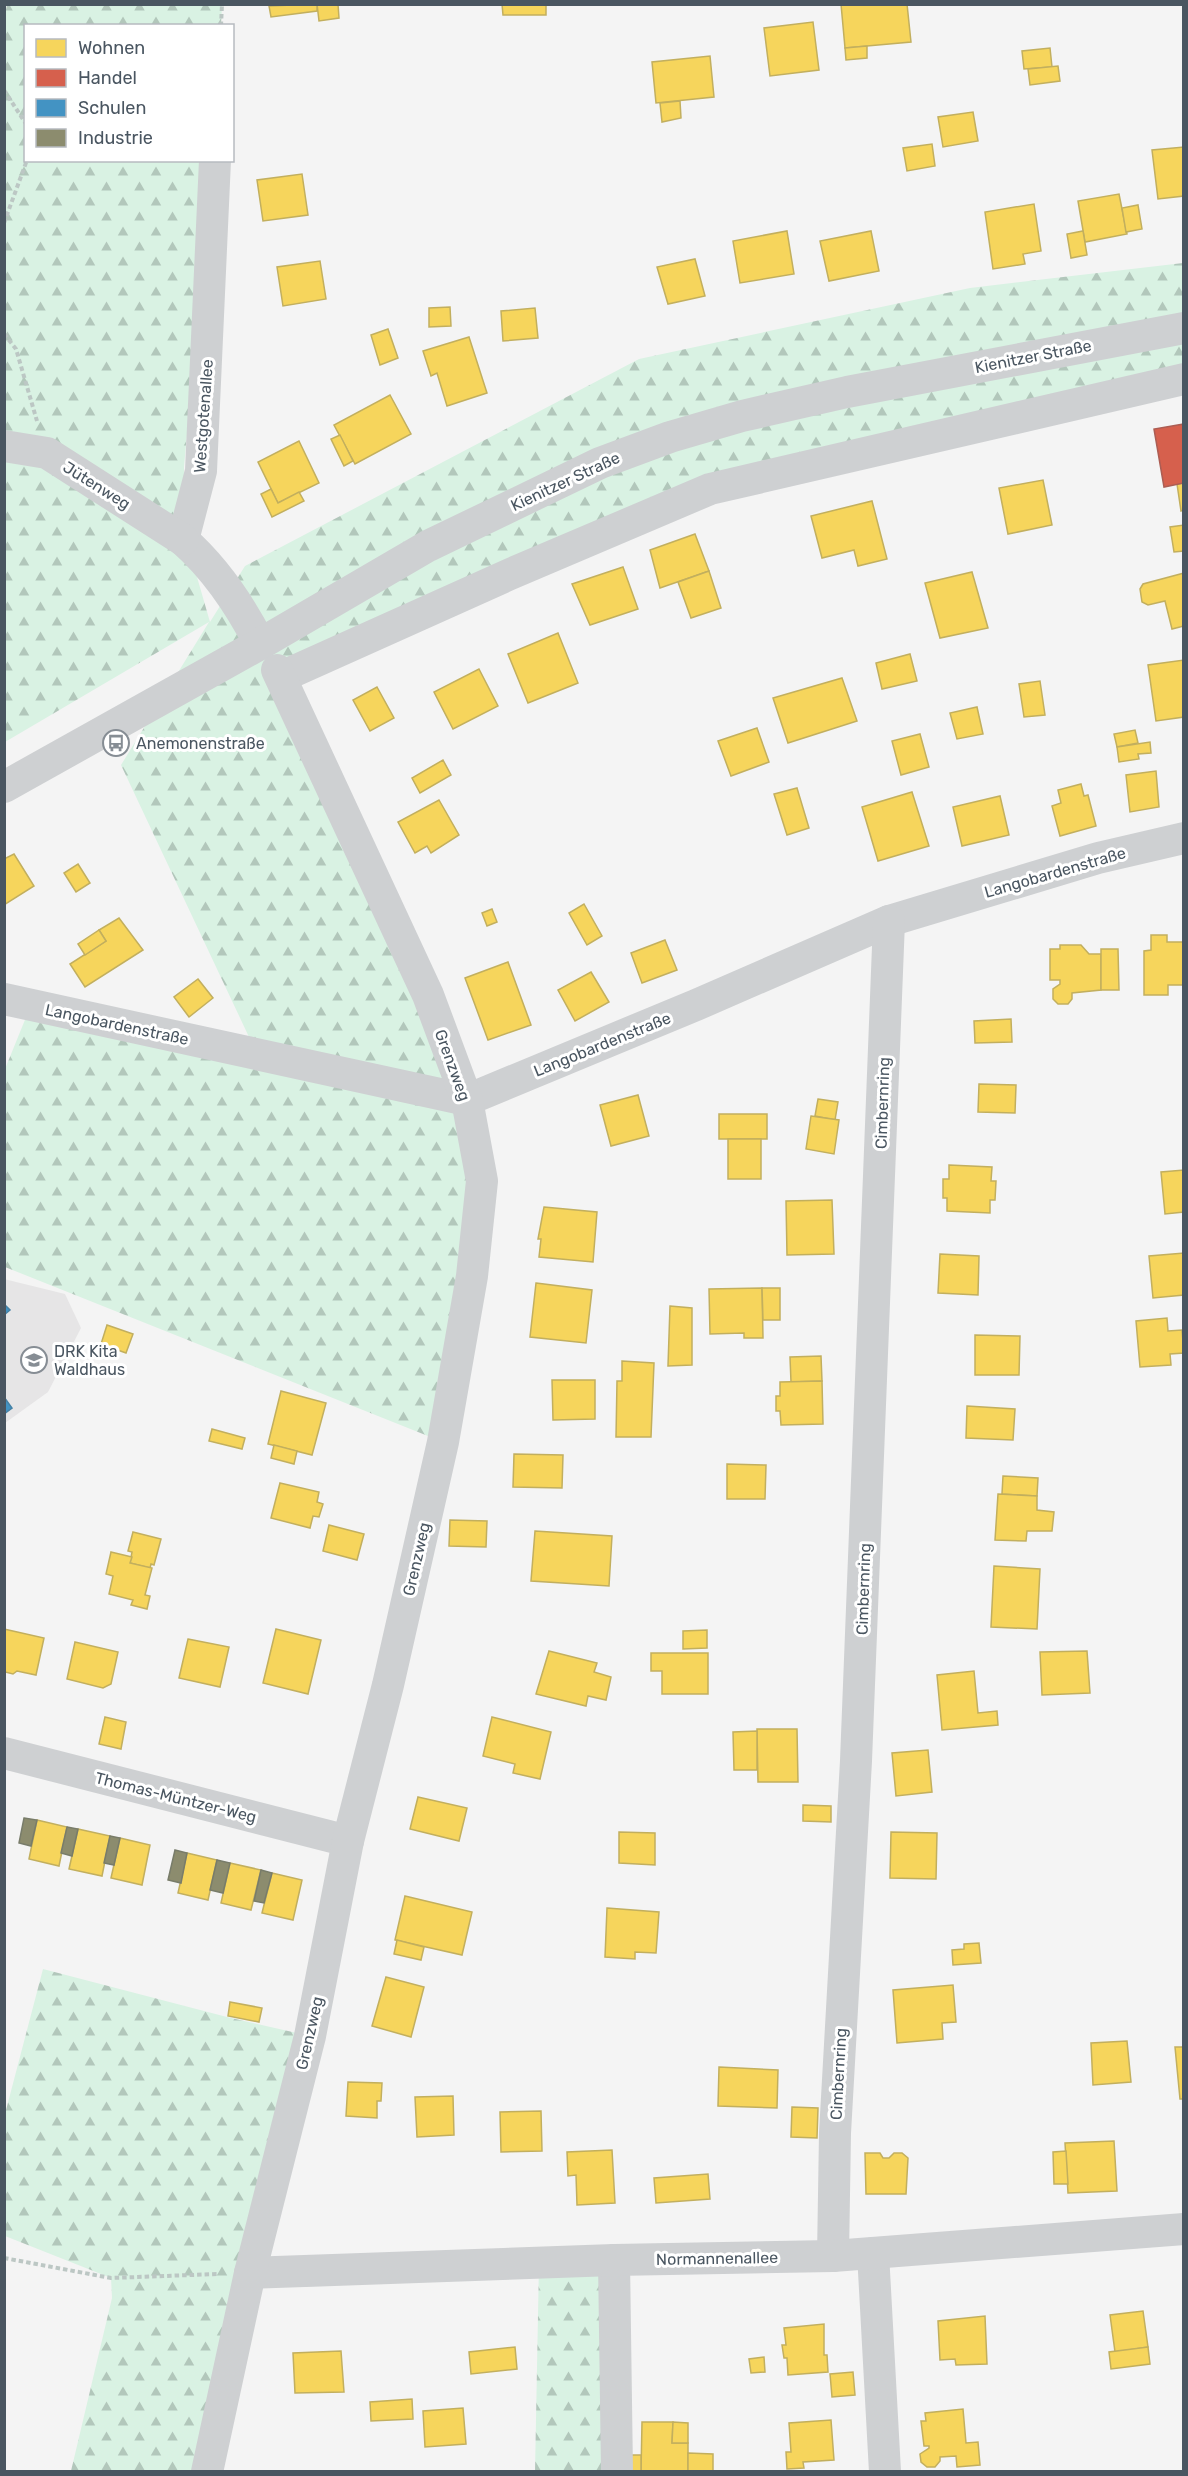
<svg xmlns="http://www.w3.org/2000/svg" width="1188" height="2476" font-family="Rubik,sans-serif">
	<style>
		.education { fill: #e6e5e6 }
		.forest { fill: url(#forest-firs) }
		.homes { fill: #f6d55c; stroke: #c2af5e; stroke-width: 1.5 }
		.shops { fill: #d6604d; stroke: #ac5d53; stroke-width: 1.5 }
		.schools { fill: #4393c3; stroke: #4581a6; stroke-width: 1.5 }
		.industry { fill: #8c8c6e; stroke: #787c6a; stroke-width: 1.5 }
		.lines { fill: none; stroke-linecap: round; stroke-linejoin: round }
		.path { stroke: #bcc7c4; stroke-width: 4; stroke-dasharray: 4.5 3; stroke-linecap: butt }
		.minor { stroke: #ced0d2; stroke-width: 32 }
		.labels { text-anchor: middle; stroke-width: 6; stroke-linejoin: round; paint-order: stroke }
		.street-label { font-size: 16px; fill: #4a5661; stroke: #fff }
		.poi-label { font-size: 16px; fill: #4a5661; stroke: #fff; text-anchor: start }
	</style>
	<defs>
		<pattern id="forest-firs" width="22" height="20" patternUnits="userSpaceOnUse" patternTransform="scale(1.5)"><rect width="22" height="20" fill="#d9f2e3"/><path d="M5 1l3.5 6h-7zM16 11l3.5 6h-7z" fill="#b2c7bb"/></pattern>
	</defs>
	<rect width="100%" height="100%" fill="#f4f4f4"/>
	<!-- education -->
	<path class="education" d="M4,1279L65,1294L81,1328L48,1392L5,1423Z"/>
	<!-- forest -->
	<g class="forest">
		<path d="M7,5H222L221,25L26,26V160L212,161L184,467V532L210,622L245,566L639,359L970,288L1183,263V379L710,489L281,677L428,995L482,1181L443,1442L5,1267V1069L31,1005L257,1054L121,765L209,622L5,742L4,19Z"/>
		<path d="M43,1969L227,2017L310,2036L207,2471H71L112,2298L111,2278L5,2236V2114Z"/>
		<path d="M614,2260L617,2471L535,2472L539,2263Z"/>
	</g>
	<!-- homes -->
	<g class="homes">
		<path d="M317,4H338L339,18L319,21Z"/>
		<path d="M317,4V11L271,17L269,6Z"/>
		<path d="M502,4H546V15H503Z"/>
		<path d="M841,4H907L911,42L845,48Z"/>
		<path d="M813,22L819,70L770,76L764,28Z"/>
		<path d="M867,46V58L846,60L845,48Z"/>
		<path d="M1050,48L1052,67L1024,69L1022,51Z"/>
		<path d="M710,56L714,97L656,103L652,62Z"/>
		<path d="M1058,66L1060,81L1030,85L1028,69Z"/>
		<path d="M680,101L681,118L662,122L660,103Z"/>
		<path d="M973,112L978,141L943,147L938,117Z"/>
		<path d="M932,144L935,166L907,171L903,148Z"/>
		<path d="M1184,147V196L1158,199L1152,150Z"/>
		<path d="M302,174L308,215L263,221L257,180Z"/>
		<path d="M1119,194L1127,234L1085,242L1078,201Z"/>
		<path d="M1034,204L1041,251L1023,254L1025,264L993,269L985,212Z"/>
		<path d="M1138,205L1142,229L1126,232L1122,208Z"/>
		<path d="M787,231L794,274L740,283L733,241Z"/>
		<path d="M871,231L879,271L829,281L820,241Z"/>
		<path d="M1083,231L1087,255L1071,258L1067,234Z"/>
		<path d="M695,259L705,296L668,304L657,267Z"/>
		<path d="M320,261L326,299L283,306L277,267Z"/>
		<path d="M450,307L451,326L429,327V308Z"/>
		<path d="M535,308L538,338L503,341L501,311Z"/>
		<path d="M388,329L398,358L380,365L371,335Z"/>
		<path d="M469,337L487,393L447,406L437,373L431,376L423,351Z"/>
		<path d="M390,395L411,434L355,464L334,425Z"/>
		<path d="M340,435L353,461L344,466L331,439Z"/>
		<path d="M299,441L319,483L278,503L258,462Z"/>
		<path d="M1043,480L1052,525L1008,534L999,488Z"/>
		<path d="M1184,483V510L1181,511L1177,484Z"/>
		<path d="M271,489L278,503L299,492L304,501L272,517L261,494Z"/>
		<path d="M872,501L887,559L858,566L854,550L822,558L811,516Z"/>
		<path d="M1184,525V551L1174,552L1170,527Z"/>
		<path d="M695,534L709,571L660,588L650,550Z"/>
		<path d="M623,567L638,609L590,625L572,584Z"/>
		<path d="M709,571L721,608L691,618L678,582Z"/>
		<path d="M972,572L988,628L940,638L925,583Z"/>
		<path d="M1184,573V626L1172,629L1165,601L1148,605L1142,602L1140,589L1143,584Z"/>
		<path d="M558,633L578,683L528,703L508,654Z"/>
		<path d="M910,654L917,681L882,689L876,663Z"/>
		<path d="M1184,660V717L1156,721L1148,665Z"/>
		<path d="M479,669L498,706L453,729L434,692Z"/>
		<path d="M842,678L857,721L788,743L773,698Z"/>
		<path d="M1040,681L1045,715L1024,717L1019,684Z"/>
		<path d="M377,687L394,718L370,731L353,700Z"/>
		<path d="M977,707L983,734L957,739L950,713Z"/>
		<path d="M757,728L769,762L731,776L718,741Z"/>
		<path d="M1135,730L1138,743L1117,747L1114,734Z"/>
		<path d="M920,734L929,767L901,775L892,741Z"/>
		<path d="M1150,742L1151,753L1138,754L1139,759L1119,762L1117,747Z"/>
		<path d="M443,760L451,775L420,793L412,778Z"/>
		<path d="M1156,771L1159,807L1130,812L1126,775Z"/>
		<path d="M1081,784L1084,796L1088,795L1096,826L1060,836L1052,806L1061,803L1058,790Z"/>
		<path d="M797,788L809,828L787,835L774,794Z"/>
		<path d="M912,792L929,846L878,861L862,807Z"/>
		<path d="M1000,796L1009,835L962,846L953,807Z"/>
		<path d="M439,800L459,835L431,853L427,846L415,853L398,822Z"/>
		<path d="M14,854L34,886L4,905V859Z"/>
		<path d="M78,864L90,883L76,892L64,873Z"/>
		<path d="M584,904L602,936L587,945L569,913Z"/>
		<path d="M492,909L497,922L487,926L482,913Z"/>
		<path d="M119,918L143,950L85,987L70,964L106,941L99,930Z"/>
		<path d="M99,930L106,941L85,955L78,944Z"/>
		<path d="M1151,935H1167V942H1183L1184,985H1168V995H1144V951L1151,950Z"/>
		<path d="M665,940L677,970L642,983L631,953Z"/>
		<path d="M1060,945H1081L1089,954H1101V990L1072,993V999L1068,1004H1058L1053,999V989L1060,984V980H1050V949H1060Z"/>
		<path d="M1101,949H1118L1119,990H1101Z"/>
		<path d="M508,962L531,1025L488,1040L465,978Z"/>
		<path d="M591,972L609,1002L575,1021L558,990Z"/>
		<path d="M198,979L213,998L189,1017L174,997Z"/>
		<path d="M1011,1019L1012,1042L975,1043L974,1021Z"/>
		<path d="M979,1084L1016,1085L1015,1113L978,1112Z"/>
		<path d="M638,1095L649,1136L611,1146L600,1105Z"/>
		<path d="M818,1099L838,1102L835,1120L815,1116Z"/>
		<rect x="719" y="1114" width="48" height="25"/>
		<path d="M811,1116L839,1120L834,1154L806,1149Z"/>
		<rect x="728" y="1139" width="33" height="40"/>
		<path d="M949,1165L992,1167L991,1181H996L995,1200H990V1213L947,1211V1198H943V1179H949Z"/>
		<path d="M1184,1170V1212L1165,1214L1161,1172Z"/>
		<path d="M832,1200L834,1254L787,1255L786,1201Z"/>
		<path d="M544,1207L597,1212L593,1262L539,1257L541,1239H538Z"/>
		<path d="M1184,1253V1295L1153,1298L1149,1256Z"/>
		<path d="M940,1254L979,1256L978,1295L938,1293Z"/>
		<path d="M536,1283L592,1290L586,1343L530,1337Z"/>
		<path d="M762,1288L763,1338H744V1333L710,1334L709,1289Z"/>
		<path d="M762,1288H780V1320H763Z"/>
		<path d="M670,1306L692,1308V1365L668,1366Z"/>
		<path d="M1167,1318L1168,1331L1182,1330L1184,1353L1170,1354L1171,1365L1140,1367L1136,1321Z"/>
		<path d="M107,1325L133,1334L126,1353L101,1344Z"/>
		<path d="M975,1335L1020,1336L1019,1375H975Z"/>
		<path d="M821,1356L822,1381L791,1382L790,1357Z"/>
		<path d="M622,1361L654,1363L651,1437H616L617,1381H622Z"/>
		<path d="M552,1380H595V1419L553,1420Z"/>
		<path d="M822,1381L823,1424L781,1425L780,1411H776V1396H780V1382Z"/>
		<path d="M281,1391L326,1403L312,1455L268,1444Z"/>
		<path d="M967,1406L1015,1409L1013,1440L966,1438Z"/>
		<path d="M212,1429L245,1438L242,1449L209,1441Z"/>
		<path d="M274,1445L297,1451L294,1464L271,1458Z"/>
		<path d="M514,1454L563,1455L562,1488L513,1487Z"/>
		<path d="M727,1464L766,1465L765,1499H727Z"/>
		<path d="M1003,1476L1038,1478L1037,1496L1002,1494Z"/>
		<path d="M280,1483L319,1492L317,1502L323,1504L319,1517L313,1516L310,1528L271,1518Z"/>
		<path d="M998,1494L1037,1496V1510L1054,1512L1052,1531H1027L1026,1541L995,1540Z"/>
		<path d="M450,1520L487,1521L486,1547L449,1546Z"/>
		<path d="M329,1525L364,1534L357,1560L323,1551Z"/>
		<path d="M535,1531L612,1536L609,1586L531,1581Z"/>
		<path d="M133,1532L161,1539L154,1565L151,1564L150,1568L130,1563L132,1552L128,1551Z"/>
		<path d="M111,1552L132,1557L130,1563L152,1568L145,1595L150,1596L147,1609L131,1605L133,1600L109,1594L113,1576L106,1574Z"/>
		<path d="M994,1566L1040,1569L1037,1629L991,1627Z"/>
		<path d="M4,1629L44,1638L36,1675L17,1671L13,1674L5,1672Z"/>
		<path d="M276,1629L321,1640L308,1694L263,1683Z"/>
		<path d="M707,1630V1648L683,1649V1631Z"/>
		<path d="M188,1639L229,1647L220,1687L179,1678Z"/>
		<path d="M75,1642L118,1652L111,1684L103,1688L67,1679Z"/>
		<path d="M549,1651L597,1663L594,1672L611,1677L606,1700L588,1696L586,1706L536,1694Z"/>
		<path d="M1087,1651L1090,1693L1042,1695L1040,1652Z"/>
		<path d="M651,1653H708V1694H662V1671H651Z"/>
		<path d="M974,1671L978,1713L997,1711L998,1725L942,1730L937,1675Z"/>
		<path d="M105,1717L126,1722L121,1749L99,1744Z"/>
		<path d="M492,1717L551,1732L540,1779L513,1773L515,1764L483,1756Z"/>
		<path d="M757,1729H797L798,1782H758Z"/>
		<path d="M757,1731V1770H734L733,1732Z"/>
		<path d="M928,1750L932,1792L896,1796L892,1753Z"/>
		<path d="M418,1797L467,1808L459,1841L410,1829Z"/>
		<path d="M803,1805L831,1806V1822L803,1821Z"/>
		<path d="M37,1820L67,1827L59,1866L29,1859Z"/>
		<path d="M78,1829L110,1836L102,1876L69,1869Z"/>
		<path d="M619,1832L655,1833V1865L619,1863Z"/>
		<path d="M891,1832L937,1833L936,1879L890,1878Z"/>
		<path d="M120,1838L150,1845L142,1885L111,1878Z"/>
		<path d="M187,1853L217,1860L208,1900L178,1893Z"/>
		<path d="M230,1863L261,1870L251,1910L221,1903Z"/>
		<path d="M272,1873L302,1880L293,1920L262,1913Z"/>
		<path d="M405,1896L472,1912L462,1955L395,1940Z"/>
		<path d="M607,1908L659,1912L656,1953L635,1952V1959L605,1957Z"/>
		<path d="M397,1940L424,1947L421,1960L394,1954Z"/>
		<path d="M979,1943L981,1963L953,1965L952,1950L964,1949V1944Z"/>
		<path d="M386,1977L424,1987L411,2037L372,2026Z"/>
		<path d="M953,1985L956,2022L942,2023L943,2039L897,2043L893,1990Z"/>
		<path d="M230,2002L262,2008L259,2022L228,2016Z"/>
		<path d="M1127,2041L1131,2082L1093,2085L1091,2043Z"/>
		<path d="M1175,2047H1184V2099H1180Z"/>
		<path d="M719,2067L778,2070L777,2108L718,2106Z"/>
		<path d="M348,2082L382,2083L381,2101H377V2118L346,2116Z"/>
		<path d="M453,2096L454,2135L417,2137L415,2097Z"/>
		<path d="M792,2107L818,2108L817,2138L791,2137Z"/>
		<path d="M541,2111L542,2151L501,2152L500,2112Z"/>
		<path d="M1114,2141L1117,2191L1068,2193L1065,2143Z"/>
		<path d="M612,2150L615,2203L577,2205L576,2175L568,2176L567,2152Z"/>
		<path d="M1066,2151L1068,2184H1054L1053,2152Z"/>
		<path d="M865,2153H880L883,2158H889L894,2153H902L908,2158L906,2194H866Z"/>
		<path d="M708,2174L710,2199L656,2203L654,2178Z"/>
		<path d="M1143,2311L1148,2347L1115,2352L1110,2315Z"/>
		<path d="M985,2316L987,2364L956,2365L955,2359L940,2360L938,2321Z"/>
		<path d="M824,2324V2355H827L828,2372L788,2375L787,2358H784L782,2345H786L784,2328Z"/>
		<path d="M515,2347L517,2369L471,2374L469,2352Z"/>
		<path d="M1148,2347L1150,2364L1111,2369L1109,2352Z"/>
		<path d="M341,2351L344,2392L295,2393L293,2353Z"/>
		<path d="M764,2357L765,2372L751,2373L749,2359Z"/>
		<path d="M853,2372L855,2395L832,2397L830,2374Z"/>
		<path d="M412,2399L413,2419L371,2421L370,2402Z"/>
		<path d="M463,2408L466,2444L425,2447L423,2411Z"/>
		<path d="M963,2409L966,2443L978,2442L980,2465L957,2467L956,2456L940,2457V2461L935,2467H927L921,2462L920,2454L929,2448V2446H924L921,2421H926L925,2413Z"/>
		<path d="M831,2420L834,2460L803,2462L804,2468L787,2469L786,2452H791L789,2423Z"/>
		<path d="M642,2422H673L672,2443H688V2472H641Z"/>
		<path d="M673,2422L688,2423V2443H672Z"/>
		<path d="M688,2453L713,2454V2472H688Z"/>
		<path d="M631,2455H641V2472H630Z"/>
	</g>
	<!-- shops -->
	<path class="shops" d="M1184,424V483L1164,487L1154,429Z"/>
	<!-- schools -->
	<g class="schools">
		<path d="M4,1304L10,1310L4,1315Z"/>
		<path d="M4,1397L12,1408L4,1414Z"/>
	</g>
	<!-- industry -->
	<g class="industry">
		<path d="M24,1818L37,1820L31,1846L19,1843Z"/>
		<path d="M67,1827L78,1829L72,1856L61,1853Z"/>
		<path d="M110,1836L120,1838L114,1865L104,1863Z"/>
		<path d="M175,1850L187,1853L181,1883L168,1880Z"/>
		<path d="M217,1860L230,1863L223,1893L210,1890Z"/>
		<path d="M261,1870L272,1873L264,1903L254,1901Z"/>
	</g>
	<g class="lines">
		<!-- path -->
		<g class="path">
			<path d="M221,26L222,4"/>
			<path d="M4,90L26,124"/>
			<path d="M4,223L27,160"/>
			<path d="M4,334L16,349L37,421"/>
			<path d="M4,2258L111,2278L218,2274"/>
		</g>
		<!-- minor -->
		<g class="minor">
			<path d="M215,160L201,471L183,540C216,569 240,605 260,644"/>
			<path d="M4,446L47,453L183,540"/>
			<path d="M281,677L508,575L710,489L1184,379"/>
			<path d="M4,787L260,644L428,546L600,463L670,437L742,416L847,392L1184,328"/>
			<path d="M4,999L467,1100L696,1005L889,921L1098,858L1184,838"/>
			<path d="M4,1753L348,1841"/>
			<path d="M873,2253L885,2472"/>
			<path d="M833,2256L835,2133L856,1761L889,921"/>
			<path d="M614,2260L617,2472"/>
			<path d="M250,2273L614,2260L833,2256L1184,2229"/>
			<path d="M207,2472L250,2273L310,2036L348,1841L388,1685L443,1442L472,1276L482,1181L467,1100L428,995L277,670"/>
		</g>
	</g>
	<!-- icons -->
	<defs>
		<symbol id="bus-ring" viewBox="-11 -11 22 22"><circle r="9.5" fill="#fff" stroke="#868d94" stroke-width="1.5"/><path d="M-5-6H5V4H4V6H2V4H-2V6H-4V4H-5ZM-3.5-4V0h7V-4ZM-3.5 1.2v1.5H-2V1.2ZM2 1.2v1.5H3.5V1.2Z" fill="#868d94"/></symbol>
		<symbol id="school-ring" viewBox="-11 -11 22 22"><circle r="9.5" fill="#fff" stroke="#868d94" stroke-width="1.5"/><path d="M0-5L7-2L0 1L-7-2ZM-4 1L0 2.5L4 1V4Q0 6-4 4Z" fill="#868d94"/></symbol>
	</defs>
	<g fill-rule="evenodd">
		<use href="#bus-ring" x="101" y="728" width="30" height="30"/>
		<use href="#school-ring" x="19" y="1345" width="30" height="30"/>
	</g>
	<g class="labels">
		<!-- street labels -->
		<g class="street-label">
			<text transform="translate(1033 356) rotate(-11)" y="6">Kienitzer Straße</text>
			<text transform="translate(203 416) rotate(-86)" y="6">Westgotenallee</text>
			<text transform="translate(565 481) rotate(-25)" y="6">Kienitzer Straße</text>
			<text transform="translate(97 485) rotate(32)" y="6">Jütenweg</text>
			<text transform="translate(1055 872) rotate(-16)" y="6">Langobardenstraße</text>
			<text transform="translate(117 1024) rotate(12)" y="6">Langobardenstraße</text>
			<text transform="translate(602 1044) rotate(-22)" y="6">Langobardenstraße</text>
			<text transform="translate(453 1065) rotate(70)" y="6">Grenzweg</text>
			<text transform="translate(882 1103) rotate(-88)" y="6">Cimbernring</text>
			<text transform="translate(416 1559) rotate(-77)" y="6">Grenzweg</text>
			<text transform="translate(863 1589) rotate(-88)" y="6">Cimbernring</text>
			<text transform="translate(176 1797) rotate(14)" y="6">Thomas-Müntzer-Weg</text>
			<text transform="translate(309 2033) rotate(-77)" y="6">Grenzweg</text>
			<text transform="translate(838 2074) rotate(-87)" y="6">Cimbernring</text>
			<text transform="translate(717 2258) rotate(-1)" y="6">Normannenallee</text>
		</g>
		<!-- poi labels -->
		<g class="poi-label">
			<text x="136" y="749">Anemonenstraße</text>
			<text x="54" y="1357">DRK Kita<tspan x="54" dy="18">Waldhaus</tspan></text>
		</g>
	</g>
	<!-- border -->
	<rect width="1188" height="2476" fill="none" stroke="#4a5661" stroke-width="12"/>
	<!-- legend -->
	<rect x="24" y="24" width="210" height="138" fill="#ffffff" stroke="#b7bbc0" stroke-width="1.5"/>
	<rect x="36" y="39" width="30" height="18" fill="#f6d55c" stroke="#b7bbc0" stroke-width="1.5"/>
	<text x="78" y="54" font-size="18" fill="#4a5661">Wohnen</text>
	<rect x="36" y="69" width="30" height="18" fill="#d6604d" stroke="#b7bbc0" stroke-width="1.5"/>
	<text x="78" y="84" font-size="18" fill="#4a5661">Handel</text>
	<rect x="36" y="99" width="30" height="18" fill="#4393c3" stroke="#b7bbc0" stroke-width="1.5"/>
	<text x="78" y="114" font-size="18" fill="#4a5661">Schulen</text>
	<rect x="36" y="129" width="30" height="18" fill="#8c8c6e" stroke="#b7bbc0" stroke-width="1.5"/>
	<text x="78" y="144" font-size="18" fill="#4a5661">Industrie</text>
</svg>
